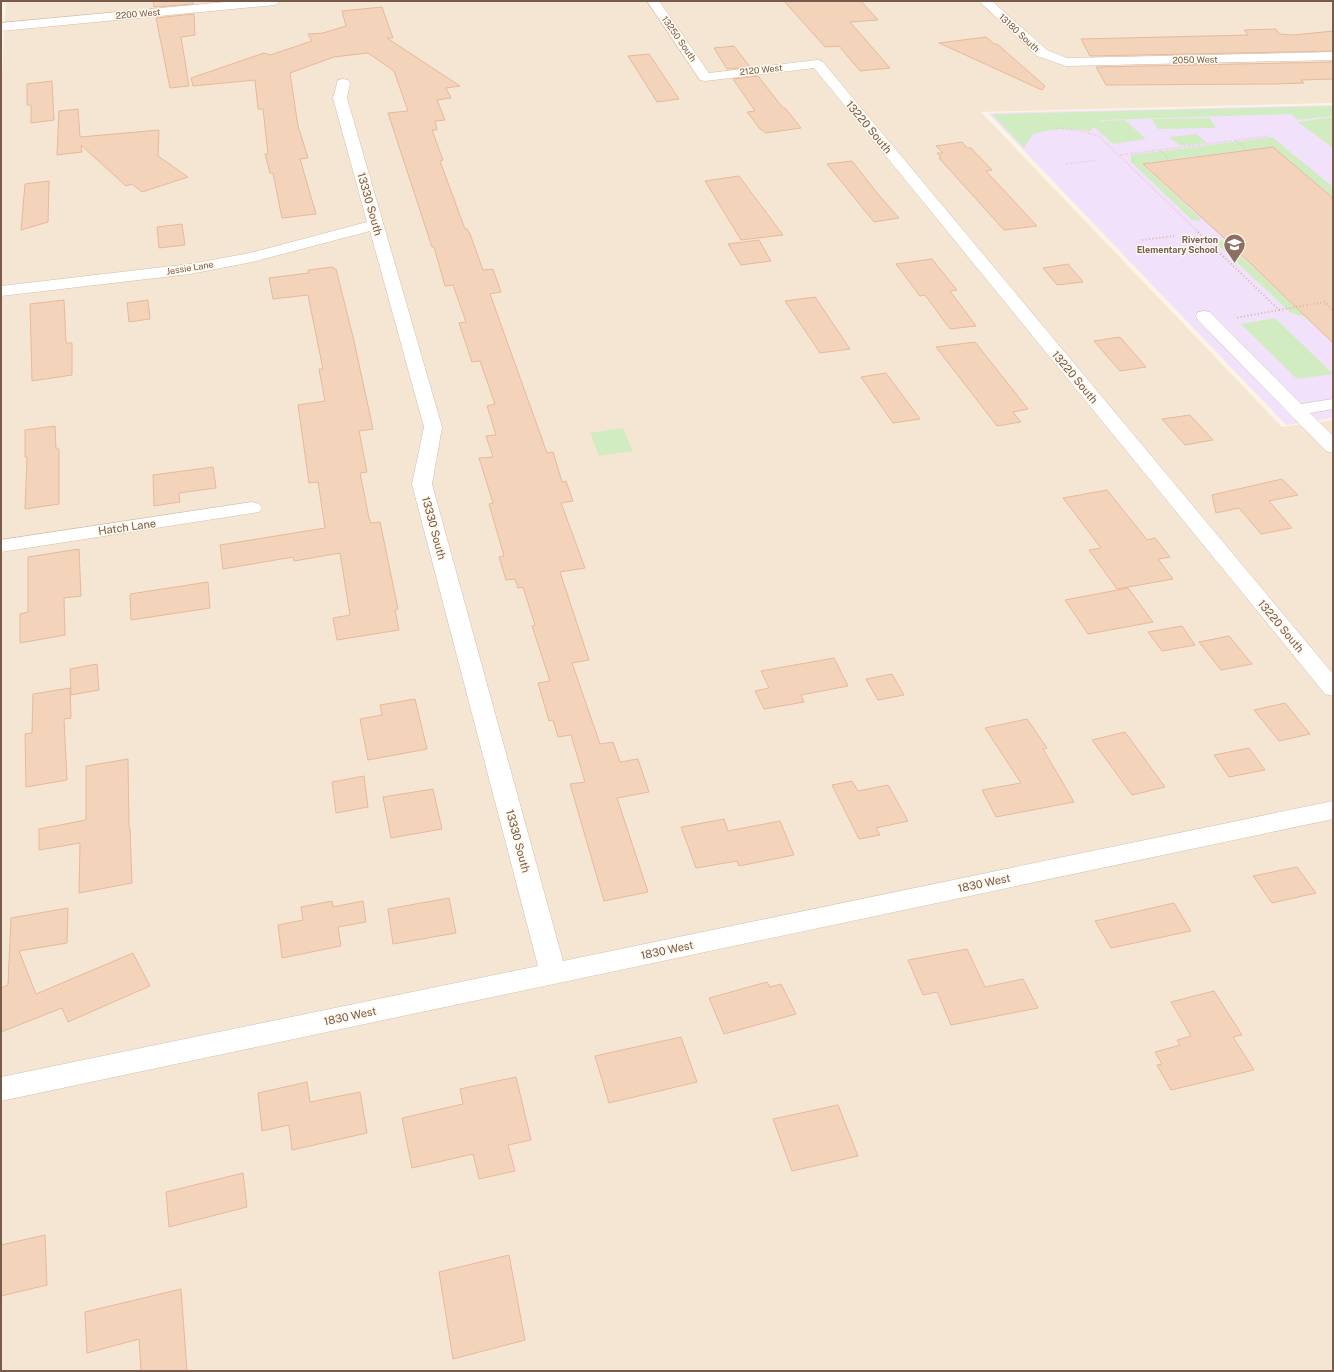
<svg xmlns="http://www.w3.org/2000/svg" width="1334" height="1372" font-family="'Public Sans',sans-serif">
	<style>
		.residential { fill: #f5e6d3 }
		.education { fill: #f1e1fa }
		.green { fill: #d2ecc2 }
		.building { fill: #f4d3bb; stroke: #e7b99b }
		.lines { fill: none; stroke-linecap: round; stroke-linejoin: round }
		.minor-casing { stroke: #d1bead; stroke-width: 1 }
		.path-far1 { stroke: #d9b69e; stroke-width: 1.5; stroke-dasharray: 0.5 2; stroke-linecap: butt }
		.path { stroke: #d9b69e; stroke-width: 2; stroke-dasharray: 1 2.5; stroke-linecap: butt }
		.minor { fill: #fff; fill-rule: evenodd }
		.labels { text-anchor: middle; stroke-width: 3; stroke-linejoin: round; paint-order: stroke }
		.far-street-label { font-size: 9px; fill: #775a49; stroke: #fff8ec }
		.far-education-label { font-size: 9px; font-weight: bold; fill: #785e54; stroke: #fff8ec; text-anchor: end }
		.street-label { font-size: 11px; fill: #775a49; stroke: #fff8ec }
	</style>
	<rect width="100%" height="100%" fill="#fdf4e5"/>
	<!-- residential -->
	<path class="residential" d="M6,1H1333V103L981,112L1282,427L1333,420V1371H1V94Z"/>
	<!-- education -->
	<path class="education" d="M1333,105V418L1286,425L988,113Z"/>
	<!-- green -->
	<g class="green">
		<path d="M1333,106V116L1298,120L1291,114L1101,120L1098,123L1101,121L1125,120L1146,139L1113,144L1094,127L1090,131C1069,128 1053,128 1033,134L1024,148L992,114Z"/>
		<path d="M1333,117V148L1298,122Z"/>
		<path d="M1210,118L1216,128L1158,129L1152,119Z"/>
		<path d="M1196,134L1207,143L1181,146L1169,137Z"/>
		<path d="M1272,137L1333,187V197L1273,147L1220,154L1257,209L1195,156L1142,164L1201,219L1199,221L1192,220L1131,162V155Z"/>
		<path d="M1220,240L1226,242L1293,305L1333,300L1309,318L1291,313L1217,244Z"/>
		<path d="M1275,318L1333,374L1297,379L1241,324Z"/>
		<path d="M623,428L633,451L599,456L590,433Z"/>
	</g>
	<!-- building -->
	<g class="building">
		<path d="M153,1H193V4L154,7Z"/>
		<path d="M784,1H861L878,20L850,22L890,68L860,71L839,46L825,47Z"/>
		<path d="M382,7L393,38H387L460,86L446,88L451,98L437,100L445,120L435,121L437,130H432L443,160L440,161L465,229H467L470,234L483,270L493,269L501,292L490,294L547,453L553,452L562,482L566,481L573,501L561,503L585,568L560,572L589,660L572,663L600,744L613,742L620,762L638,759L649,792L617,798L648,892L604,901L570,784L585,782L571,735L558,737L553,720L549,721L538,683L550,681L532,626L535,625L523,587L518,588L515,579L506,580L499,557L504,556L489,504L493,503L479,458L493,457L486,436L496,435L487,406L495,404L480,361L472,362L459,323L466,322L453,285L445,286L434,247H432L388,113L408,111L394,71L368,53L334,57L290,73L298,126L308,158L300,159L316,214L282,218L273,173H270L265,154H268L263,109H258L255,80L193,86L191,78L264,53L270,55L312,41L308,34L323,33L346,26L342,11Z"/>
		<path d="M194,14L195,35L181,37L189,86L170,88L156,18Z"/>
		<path d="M1276,29L1279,34L1294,35L1333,31V51L1090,56L1081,39L1248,35L1244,30Z"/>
		<path d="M986,37L994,44H997L1045,86L1042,90L939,43Z"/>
		<path d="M734,46L750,67L727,69L714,48Z"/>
		<path d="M649,54L679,99L657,102L628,56Z"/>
		<path d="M1333,62V79L1301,80L1304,83L1276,84L1106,85L1096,67Z"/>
		<path d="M758,76L783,108H785L801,128L766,133L760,129L747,112L755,111L733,79Z"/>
		<path d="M52,81L54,120L31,123V105H27V84Z"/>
		<path d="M78,109L80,137L159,130L158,156L188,177L142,192L132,184L126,186L81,145L82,152L57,155L59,111Z"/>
		<path d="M962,142L967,148H971L992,170L986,171L1037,226L1004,230L939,158L941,157L937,153H943L936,146Z"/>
		<path d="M1273,147L1333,198V343L1224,238L1143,164Z"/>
		<path d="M852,161L877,193L899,218L874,222L827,164Z"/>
		<path d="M739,176L783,235L741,240L705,181Z"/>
		<path d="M49,181L48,222L21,230L25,184Z"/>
		<path d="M182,224L185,245L159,248L157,227Z"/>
		<path d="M759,240L771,261L741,265L728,244Z"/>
		<path d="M932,259L957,290L950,291L976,326L950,329L925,295L920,296L896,264Z"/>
		<path d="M1068,264L1083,282L1057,285L1043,268Z"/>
		<path d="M333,267L334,269H336L354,341L373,429L359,431L367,472L360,473L369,518L371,523L380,522L398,609L395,610L399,630L337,640L333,618L350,615L340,553L294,561L293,557L223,569L220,545L325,528L318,482L309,483L298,405L325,401L319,369H323L308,295L273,299L269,278L309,273L308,270Z"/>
		<path d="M815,297L850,349L820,353L785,301Z"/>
		<path d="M64,300L66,343H72V375L32,381L30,304Z"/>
		<path d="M148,300L150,319L129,322L127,303Z"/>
		<path d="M1120,337L1146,367L1120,371L1094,341Z"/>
		<path d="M975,342L1028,409L1013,412L1021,422L997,426L936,347Z"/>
		<path d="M886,373L920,419L893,423L861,377Z"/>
		<path d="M1190,415L1213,440L1185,445L1162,419Z"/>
		<path d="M55,426L56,449H59V504L25,509L27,457H25V430Z"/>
		<path d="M213,467L216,488L179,493L180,502L154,506L153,475Z"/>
		<path d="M1282,479L1298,495L1269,501L1292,528L1261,534L1239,508L1216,513L1212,495Z"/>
		<path d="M1107,490L1147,540L1155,538L1170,557L1158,559L1173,579L1117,589L1089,550L1101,548L1063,498Z"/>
		<path d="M79,549L81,596L64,598L65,635L20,643V614L28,612V557Z"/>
		<path d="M208,582L210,608L131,620L130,594Z"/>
		<path d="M1128,588L1153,622L1088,634L1065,600Z"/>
		<path d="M1182,626L1195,645L1162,651L1148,632Z"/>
		<path d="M1229,636L1252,664L1221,670L1199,642Z"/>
		<path d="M834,658L848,686L801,695L804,702L764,709L755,691L769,688L761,671Z"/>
		<path d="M97,664L99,690L71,695L70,669Z"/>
		<path d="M892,674L904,695L878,700L866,679Z"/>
		<path d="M70,688L71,718L64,719L67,780L26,787L25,734L32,733L33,694Z"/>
		<path d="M415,699L427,749L368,760L360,719L382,715L380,705Z"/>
		<path d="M1285,703L1310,734L1279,741L1254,710Z"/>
		<path d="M1027,719L1047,748L1043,749L1074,802L996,817L982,790L1021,783L985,728Z"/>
		<path d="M1125,732L1165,787L1132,795L1092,740Z"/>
		<path d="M1249,748L1265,770L1229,777L1214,755Z"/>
		<path d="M128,759L129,828H130L132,883L79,893L80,843L39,850V829L86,820V766Z"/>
		<path d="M364,776L368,807L336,813L332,782Z"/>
		<path d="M852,781L858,791L888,785L908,821L876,828L880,835L859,839L832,785Z"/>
		<path d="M433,789L442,829L391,838L383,797Z"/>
		<path d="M724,819L728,831L780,821L794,855L739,866L737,861L696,868L681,827Z"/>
		<path d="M1297,867L1316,893L1272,903L1253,876Z"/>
		<path d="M449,898L456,933L393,944L388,909Z"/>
		<path d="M332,901L333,907L363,901L366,922L338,927L341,946L282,958L278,925L303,920L301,907Z"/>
		<path d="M1174,903L1191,931L1111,948L1095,921Z"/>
		<path d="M68,908L67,943L19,951L36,994L133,953L150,986L68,1022L62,1008L1,1032V988L8,985L11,918Z"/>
		<path d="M967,949L985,987L1023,979L1038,1008L951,1025L937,992L923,995L908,960Z"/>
		<path d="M767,982L770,987L781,984L796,1014L724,1034L709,998Z"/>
		<path d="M1214,991L1242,1035L1233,1037L1254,1070L1171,1090L1157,1065L1162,1064L1155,1052L1180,1045L1177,1040L1191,1036L1171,1002Z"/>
		<path d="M681,1037L697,1082L609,1103L595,1056Z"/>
		<path d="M516,1077L531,1140L508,1145L515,1171L479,1179L473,1154L412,1168L402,1118L463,1104L460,1089Z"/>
		<path d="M307,1082L310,1102L360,1092L367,1133L292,1150L289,1125L262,1131L258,1093Z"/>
		<path d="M838,1105L858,1156L792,1171L773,1119Z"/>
		<path d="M243,1173L247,1207L169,1227L166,1192Z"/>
		<path d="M45,1235L47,1285L1,1296V1245Z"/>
		<path d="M509,1255L525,1340L453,1359L439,1272Z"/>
		<path d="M181,1289L187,1371H141L139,1339L87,1353L85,1312Z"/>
	</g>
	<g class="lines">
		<defs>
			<g id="minor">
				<path d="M236,1H281L275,5L1,31V23Z"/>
				<path d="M647,1H659L709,73L817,60L822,61L1333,674V696L1325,694L814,68L705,81L700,80Z"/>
				<path d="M979,1H992L1047,50L1067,58L1333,52V60L1066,66L1037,56Z"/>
				<path d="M343,79L348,80L350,83L347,98L442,427L432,484L563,961L1333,801V819L1,1101V1077L538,966L412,484L424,427L370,231L252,262L190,274L1,296V286L190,264L250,253L367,222L333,98L338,80Z"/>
				<path d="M1204,311L1210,312L1301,404L1333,399V409L1310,413L1333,436V453L1326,451L1198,320L1196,316L1198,312Z"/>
				<path d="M252,502L259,504L262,508L259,512L1,552V540Z"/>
			</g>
		</defs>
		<!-- minor casing -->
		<use href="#minor" class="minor-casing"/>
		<!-- path-far1 -->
		<g class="path-far1">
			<path d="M1056,128L1076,130L1099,136L1199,233"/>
			<path d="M1236,141L1246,149"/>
			<path d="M1160,151L1169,159"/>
			<path d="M1120,155L1269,136"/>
			<path d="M1066,164L1097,160"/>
		</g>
		<!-- path -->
		<g class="path">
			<path d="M1198,232L1279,310L1235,318"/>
			<path d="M1142,240L1174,236"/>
			<path d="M1279,310L1325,302L1333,310"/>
		</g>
		<!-- minor -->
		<use href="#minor" class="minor"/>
	</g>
	<!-- icons -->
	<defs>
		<symbol id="school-pin" viewBox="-11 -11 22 30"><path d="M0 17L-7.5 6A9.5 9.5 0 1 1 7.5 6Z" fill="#8d6e63" stroke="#fff8ec"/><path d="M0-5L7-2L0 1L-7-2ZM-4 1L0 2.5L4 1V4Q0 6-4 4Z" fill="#fff"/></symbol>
	</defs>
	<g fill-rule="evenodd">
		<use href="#school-pin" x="1222" y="232" width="25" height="34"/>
	</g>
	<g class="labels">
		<!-- far-street labels -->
		<g class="far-street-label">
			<text transform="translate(138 14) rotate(-5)" y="3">2200 West</text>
			<text transform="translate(1019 33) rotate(43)" y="3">13180 South</text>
			<text transform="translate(679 39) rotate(55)" y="3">13250 South</text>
			<text transform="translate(1195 60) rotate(-1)" y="3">2050 West</text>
			<text transform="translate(761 70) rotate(-6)" y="3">2120 West</text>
			<text transform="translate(190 268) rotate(-9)" y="3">Jessie Lane</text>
		</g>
		<!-- far-education labels -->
		<g class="far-education-label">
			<text x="1218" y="243">Riverton<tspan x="1218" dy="10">Elementary School</tspan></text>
		</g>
		<!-- street labels -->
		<g class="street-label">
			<text transform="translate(869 127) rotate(50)" y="4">13220 South</text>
			<text transform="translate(370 204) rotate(74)" y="4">13330 South</text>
			<text transform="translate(1075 377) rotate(50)" y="4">13220 South</text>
			<text transform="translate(127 527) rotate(-8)" y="4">Hatch Lane</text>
			<text transform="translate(434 528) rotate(75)" y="4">13330 South</text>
			<text transform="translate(1281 626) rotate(50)" y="4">13220 South</text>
			<text transform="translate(518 841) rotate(75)" y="4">13330 South</text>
			<text transform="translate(984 883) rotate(-12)" y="4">1830 West</text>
			<text transform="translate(667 950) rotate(-12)" y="4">1830 West</text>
			<text transform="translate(350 1016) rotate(-12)" y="4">1830 West</text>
		</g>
	</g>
	<!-- border -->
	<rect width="1334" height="1372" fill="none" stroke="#775a49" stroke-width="4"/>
</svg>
